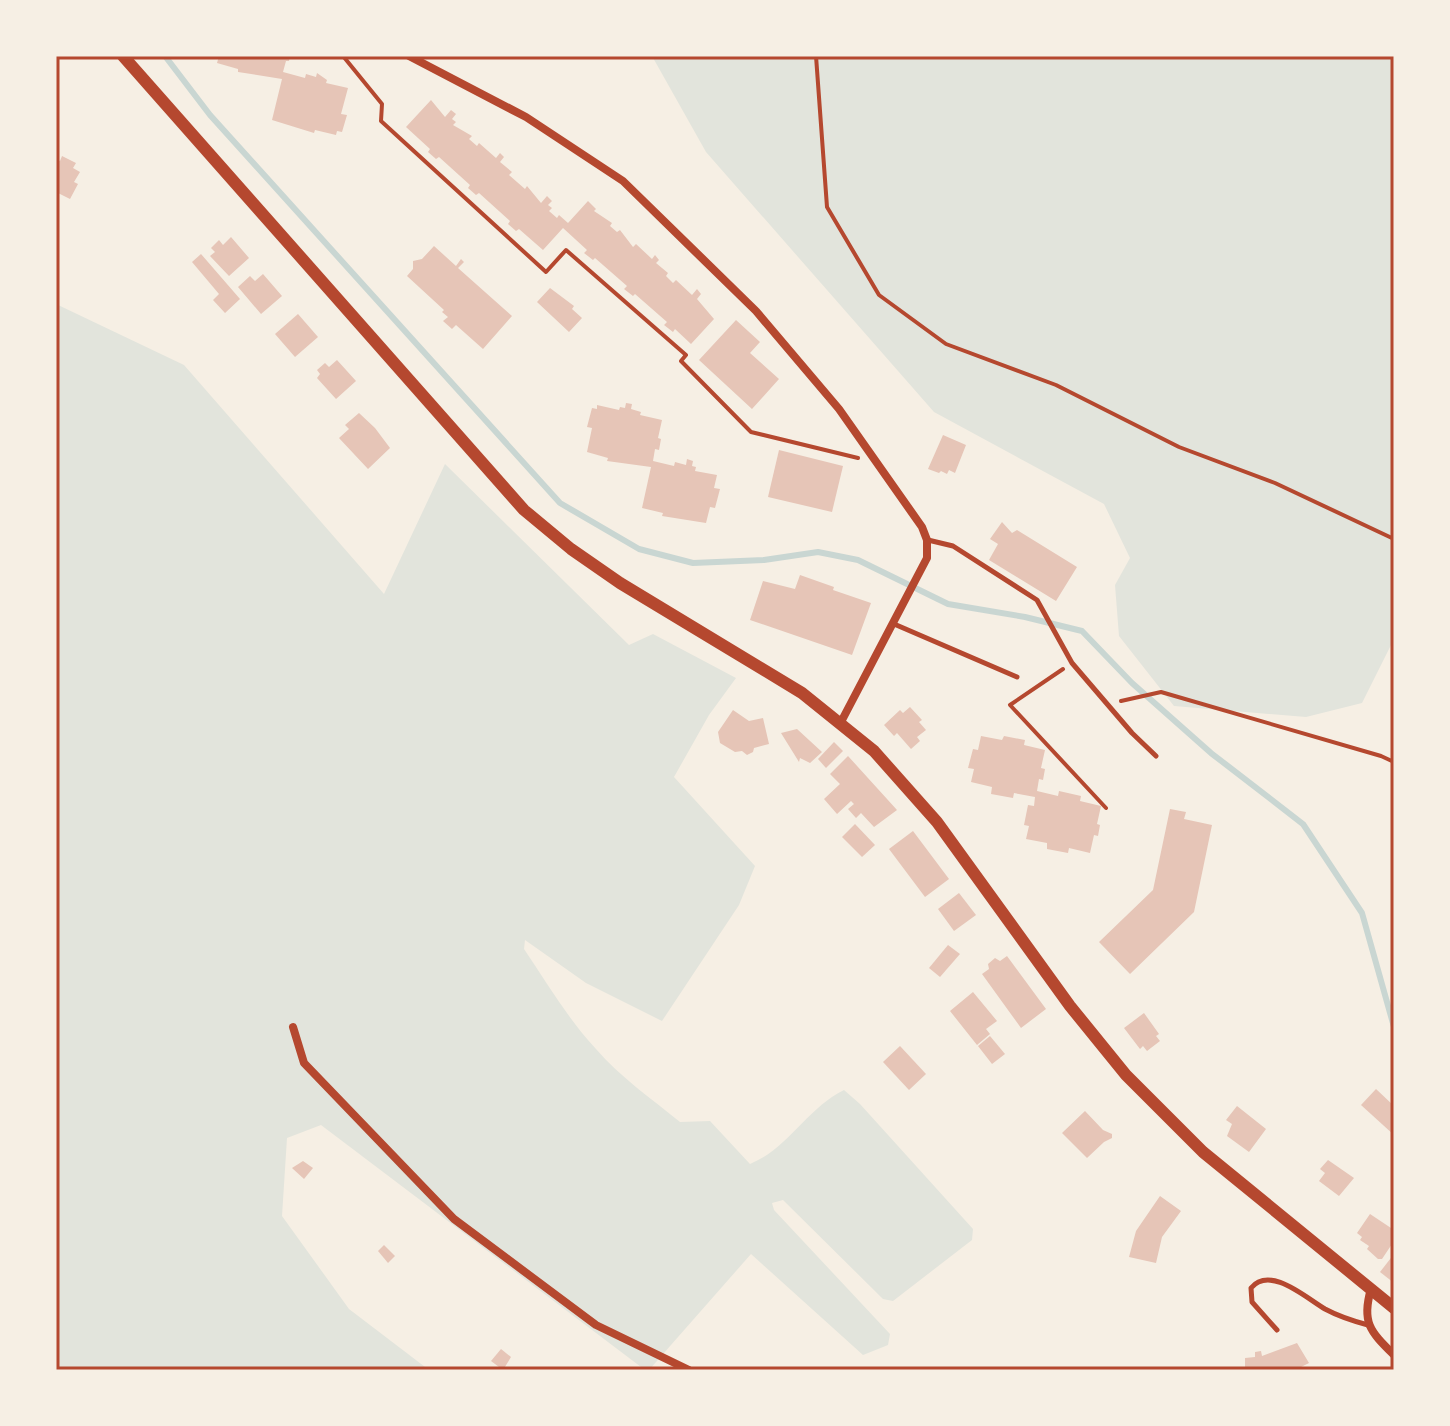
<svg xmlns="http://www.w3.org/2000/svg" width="1450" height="1426" font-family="Karla,sans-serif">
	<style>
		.green { fill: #e2e4dc }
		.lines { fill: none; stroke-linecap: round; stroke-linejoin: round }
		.stream { stroke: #c9d6d2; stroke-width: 6 }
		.building { fill: #e6c5b7 }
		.path { stroke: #b5482f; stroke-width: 4 }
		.service { stroke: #b5482f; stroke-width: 5 }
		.minor { stroke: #b5482f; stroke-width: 8 }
		.tertiary { stroke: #b5482f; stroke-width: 12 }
		.neatline { fill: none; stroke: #b5482f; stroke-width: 3 }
	</style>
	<rect width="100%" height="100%" fill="#f6efe4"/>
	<!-- green -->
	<g class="green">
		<path d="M652,56H1394V639L1362,703L1306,717L1174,706L1119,636L1115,585L1130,558L1104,504L934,412L706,152Z"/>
		<path d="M56,304L184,365L384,594L445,464L629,645L653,634L736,678L709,715L674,777L755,866L739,905L662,1021L586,983L525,940L524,949C547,983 568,1019 596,1049C620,1077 652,1099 680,1122L710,1121L750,1164C789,1148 807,1108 844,1090L860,1104L973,1229L972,1240L893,1301L883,1299L783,1200L772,1203L774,1210L890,1334L888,1345L863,1355L751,1254L649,1370H645L321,1125L287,1138L282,1216L349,1309L429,1370H56Z"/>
	</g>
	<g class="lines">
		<!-- stream -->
		<path class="stream" d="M165,56L210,115L560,503L639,549L693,563L764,560L818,552L858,560L948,604L1025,617L1082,631L1132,683L1211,753L1303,824L1362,913L1394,1027"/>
	</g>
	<!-- building -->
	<g class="building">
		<path d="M219,56H290L289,61H286L283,72L305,78L306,74L316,77L317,73L327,80L326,83L348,88L341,114L347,115L342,132L337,131L336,135L315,130L314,133L272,120L282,79L238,72V69L217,63Z"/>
		<path d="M431,100L445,117L451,110L456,114L452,119L456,122L453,125L472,136L469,139L477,146L479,143L496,158L500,153L504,157L500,162L512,172L509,175L525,189L527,186L541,203L547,196L552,201L548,205L552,208L549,211L557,218L559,215L568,223L588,201L596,209L594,211L612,223L610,226L617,232L620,230L633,247L636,244L652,259L655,255L659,260L656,263L668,273L666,276L673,283L676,280L692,295L697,289L701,294L697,299L714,319L691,344L675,329L673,332L664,325L667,322L635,294L633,296L624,289L627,286L595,258L593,260L584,253L587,250L563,228L543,250L519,229L516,231L508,224L510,221L479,193L476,195L468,188L470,185L439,157L436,159L428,152L430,149L406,127Z"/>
		<path d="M62,156L76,163L73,168L80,172L74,182L78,184L70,199L56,192V159L60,161Z"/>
		<path d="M231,237L249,258L229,276L210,256L215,252L211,248L219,240L223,245Z"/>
		<path d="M434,246L456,266L461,259L464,262L458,268L512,316L483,349L456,325L452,329L443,321L448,317L442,312L444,310L407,276L413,269V261L422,259Z"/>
		<path d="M201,254L240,299L225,313L213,300L219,294L192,262Z"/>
		<path d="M263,274L282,296L261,314L238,287L250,276L255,281Z"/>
		<path d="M550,288L574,306L572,309L582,318L569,332L537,302Z"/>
		<path d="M298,314L318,337L295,357L275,334Z"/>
		<path d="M736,320L760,342L750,353L779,379L752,409L699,360Z"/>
		<path d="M337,360L356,381L336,399L317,378L320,374L317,370L325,363L329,367Z"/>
		<path d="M626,403L632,404L631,409L641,412L640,415L662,420L658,438L661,439L659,450L655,449L653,461L674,466L675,462L686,465L687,459L693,461L692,466L696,467L695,471L717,475L714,488L720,489L715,508L710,507L706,523L662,516L663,513L642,508L651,467L607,461L608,458L587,452L592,428L587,427L592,408L597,409V405L619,410L620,407L625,408Z"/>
		<path d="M359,413L375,428L390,448L368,469L339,438L349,429L345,425Z"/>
		<path d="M943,435L966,445L955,473L949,470L947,474L941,471L939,473L928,469Z"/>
		<path d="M779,450L843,466L832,512L768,497Z"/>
		<path d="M1002,522L1012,533L1017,530L1077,567L1056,601L989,560L998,544L990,539Z"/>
		<path d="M800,575L834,587L833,590L871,603L852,655L750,620L763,581L795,589Z"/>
		<path d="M910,707L922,720L919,722L926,730L917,737L920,741L911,749L897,733L894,736L884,725L900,710L903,713Z"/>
		<path d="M733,710L749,721L763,718L769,744L754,748L753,752L747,755L742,751L735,752L720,743L718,732Z"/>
		<path d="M797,729L822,752L810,763L800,758L799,762L781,733Z"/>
		<path d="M981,736L1002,740L1004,736L1025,740L1024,745L1045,750L1041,768L1045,769L1043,780L1039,779L1037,791L1058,796L1059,791L1081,796L1080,801L1101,806L1097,824L1100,825L1098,836L1094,835L1090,853L1069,848L1068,853L1047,849V843L1026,839L1029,826L1024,825L1028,805L1034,806L1035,797L1014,793L1013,798L991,794L992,787L971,782L974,769L968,768L973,749L978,750Z"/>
		<path d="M834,742L843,751L826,768L818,759Z"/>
		<path d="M848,756L897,810L874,827L861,813L856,818L848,809L854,804L851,801L837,814L824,799L840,784L830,774Z"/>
		<path d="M1170,809L1186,812L1184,819L1212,825L1194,912L1130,974L1099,942L1153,890Z"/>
		<path d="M855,824L875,845L862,857L842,837Z"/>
		<path d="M913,831L949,879L925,897L889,849Z"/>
		<path d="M959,893L976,915L954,931L938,909Z"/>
		<path d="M948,945L960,954L940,977L929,968Z"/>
		<path d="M1007,956L1046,1009L1021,1028L982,974L989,969L988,964L995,958L1000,961Z"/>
		<path d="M973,992L997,1021L986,1029L990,1034L977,1045L950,1011Z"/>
		<path d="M1144,1013L1159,1034L1156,1036L1160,1041L1147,1051L1143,1046L1140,1049L1124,1028Z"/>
		<path d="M990,1036L1005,1054L992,1064L978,1046Z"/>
		<path d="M900,1046L926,1074L909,1090L883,1062Z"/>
		<path d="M1376,1089L1394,1106V1135L1361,1105Z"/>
		<path d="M1237,1106L1266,1129L1249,1152L1227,1136L1232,1124L1226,1120Z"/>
		<path d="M1085,1111L1103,1130L1112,1134V1138L1104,1142L1087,1158L1062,1133Z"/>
		<path d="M1328,1160L1354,1178L1339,1196L1319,1181L1325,1173L1320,1169Z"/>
		<path d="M303,1161L313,1168L304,1179L292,1168Z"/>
		<path d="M1160,1196L1181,1211L1162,1237L1156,1263L1129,1257L1136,1231Z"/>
		<path d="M1370,1214L1394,1230V1241L1382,1259H1378L1367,1249L1369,1246L1360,1240L1362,1237L1357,1233Z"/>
		<path d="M384,1245L395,1256L388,1263L378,1251Z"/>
		<path d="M1394,1254V1283L1380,1272Z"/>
		<path d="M1297,1343L1309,1363L1295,1370H1245V1358L1255,1357V1352L1261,1351L1262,1356Z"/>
		<path d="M501,1349L511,1357L503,1370L491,1361Z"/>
	</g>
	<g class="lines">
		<!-- path -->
		<g class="path">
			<path d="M343,56L382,104L381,121L546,272L566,250L686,355L681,361L751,432L858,458"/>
			<path d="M816,56L827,207L879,295L946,344L1056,385L1179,447L1275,483L1394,539"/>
			<path d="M1063,669L1010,705L1106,808"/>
			<path d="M1121,701L1161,692L1381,756L1394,762"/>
		</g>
		<!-- service -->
		<g class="service">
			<path d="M928,540L953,546L1037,600L1072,663L1132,733L1156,756"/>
			<path d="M894,624L1017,677"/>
			<path d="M1277,1330L1252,1302L1251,1288C1270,1265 1306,1298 1325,1309C1338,1316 1353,1321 1368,1325"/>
		</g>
		<!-- minor -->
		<g class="minor">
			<path d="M409,56L526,117L623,181L756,311L839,409L922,527L927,540V558L841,722"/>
			<path d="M293,1027L304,1063L454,1219L596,1325L689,1370"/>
			<path d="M1371,1289C1361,1323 1371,1332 1394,1355"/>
		</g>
		<!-- tertiary -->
		<path class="tertiary" d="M123,56L524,510L571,549L620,583L802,693L874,751L937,822L1070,1006L1126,1075L1203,1152L1394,1308"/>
	</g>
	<!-- border -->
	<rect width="1450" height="1426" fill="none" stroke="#f6efe4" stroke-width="116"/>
	<rect x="58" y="58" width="1334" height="1310" class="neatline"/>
</svg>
